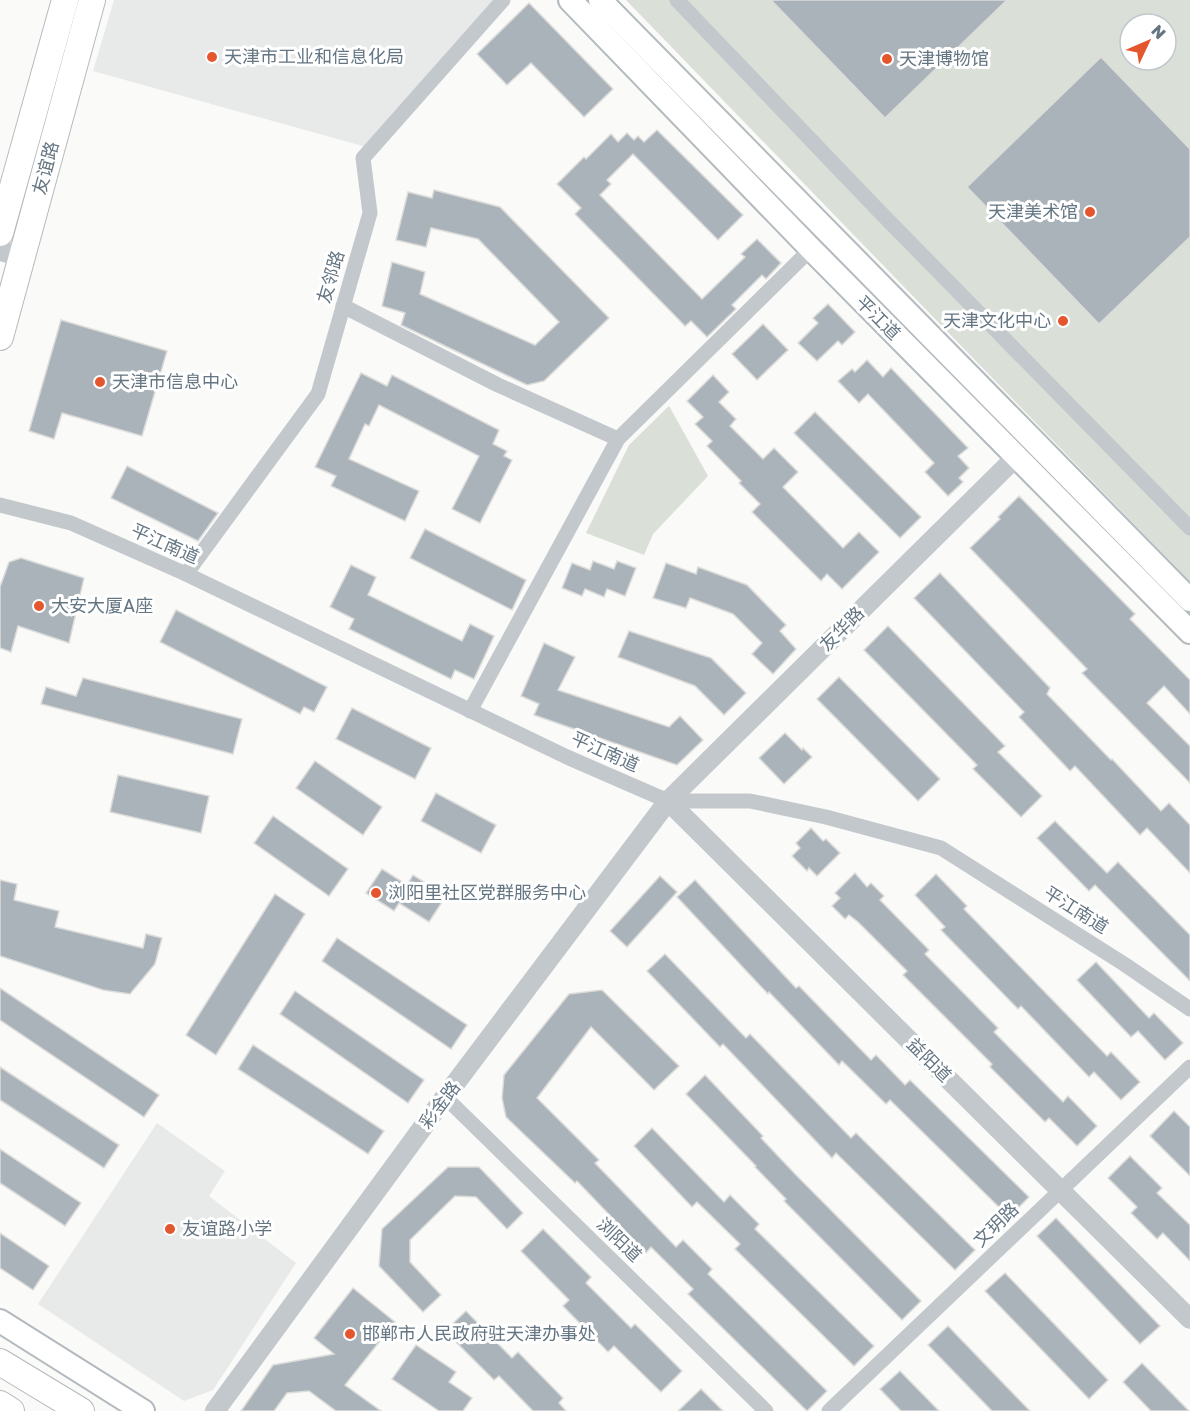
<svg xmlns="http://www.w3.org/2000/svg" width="1190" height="1411" font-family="'Golos Text','Noto Sans SC',sans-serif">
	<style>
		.built { fill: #e8e9e9 }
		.green { fill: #dadfd7; fill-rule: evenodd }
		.building { fill: #aab3b9; stroke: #dcdcda; stroke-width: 1.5 }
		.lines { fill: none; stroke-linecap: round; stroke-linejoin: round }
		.secondary-casing { stroke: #b3babf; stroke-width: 26 }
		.primary-casing { stroke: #b5babe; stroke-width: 28 }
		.trunk-casing { stroke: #b4b9bd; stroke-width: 28 }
		.minor { stroke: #c3c8cc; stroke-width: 15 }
		.tertiary { stroke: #c3c8cc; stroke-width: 20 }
		.secondary { stroke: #fff; stroke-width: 22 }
		.primary { stroke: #fff; stroke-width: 26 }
		.trunk { stroke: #fff; stroke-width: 26 }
		.poi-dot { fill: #e4572e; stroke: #fff; stroke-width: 2 }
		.labels { text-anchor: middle; stroke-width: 6; stroke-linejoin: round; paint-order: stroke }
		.poi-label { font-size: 18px; fill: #657683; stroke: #fff; text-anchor: start }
		.street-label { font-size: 18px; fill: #657683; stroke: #fff }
	</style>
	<rect width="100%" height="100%" fill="#fafaf8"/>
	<!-- built -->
	<g class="built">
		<path d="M114,0H494L366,147L93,71Z"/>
		<path d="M157,1123L225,1171L209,1196L296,1263L213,1390L184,1401L38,1304Z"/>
	</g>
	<!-- green -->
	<g class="green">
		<path d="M626,0H1190V582ZM1130,24H1166V60H1130Z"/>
		<path d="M669,406L708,476L653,534L644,555L586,533L629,445Z"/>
	</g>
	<!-- building -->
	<g class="building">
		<path d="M771,0H1007L885,118Z"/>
		<path d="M529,3L613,89L584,117L531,63L507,85L477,54Z"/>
		<path d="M1101,57L1190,149V237L1099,324L967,187Z"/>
		<path d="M657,130L743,215L718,240L633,154L607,180L611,184L600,195L702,299L745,257L741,254L757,239L781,263L766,279L762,275L732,305L736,309L707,337L691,321L685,326L575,214L581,208L557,184L584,157L586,159L611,134L618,142L627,133L634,140L638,136L644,142Z"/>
		<path d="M434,190L500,207L609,318L544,381L527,385L401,325L405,313L382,306L392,262L425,272L420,294L535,345L559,322L478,239L431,228L426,247L396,240L408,192L432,198Z"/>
		<path d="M828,304L855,332L842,345L838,341L817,361L798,343L818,323L813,318Z"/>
		<path d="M61,320L167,351L142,436L62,413L54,439L29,431Z"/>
		<path d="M763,324L788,350L757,380L732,354Z"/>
		<path d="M867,360L883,377L891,368L968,448L958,456L969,468L959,478L963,482L948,496L925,472L934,463L868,394L859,403L838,381L852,369L855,372Z"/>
		<path d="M361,373L387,386L392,375L499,430L493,444L507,451L504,456L512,460L480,523L452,509L479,456L379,405L369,426L365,424L349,459L419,491L405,521L331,486L336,476L315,467Z"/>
		<path d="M713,375L729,392L719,402L736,419L730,426L763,459L774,448L798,472L783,487L843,548L859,532L879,552L842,589L827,574L821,581L752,512L760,504L739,483L741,481L707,446L712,441L695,424L703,417L687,401Z"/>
		<path d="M815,412L921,517L900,538L794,433Z"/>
		<path d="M127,466L218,513L198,541L111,498Z"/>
		<path d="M1019,496L1135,614L1130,619L1190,680V714L1164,686L1147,703L1190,746V783L1082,673L1087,669L970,548L1000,519L998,517Z"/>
		<path d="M425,529L526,580L512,610L410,558Z"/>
		<path d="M21,558L84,578L69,643L18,626L11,652L0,648V587L9,562Z"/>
		<path d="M593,561L614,569L617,561L636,568L625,596L607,589L604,597L585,589L582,596L562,588L572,563L590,570Z"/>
		<path d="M666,563L696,574L698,567L747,585L786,625L780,631L796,649L773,674L752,654L762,643L733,614L690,598L686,608L653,598Z"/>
		<path d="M351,565L376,577L368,595L462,641L470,624L494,636L474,679L455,670L451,679L349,629L354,619L330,607Z"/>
		<path d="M940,573L1050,688L1047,694L1111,760L1112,759L1161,811L1169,803L1190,825V873L1147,828L1140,835L1075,766L1070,771L1019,717L1024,712L914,598Z"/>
		<path d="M176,610L327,687L314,712L304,707L300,714L160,642Z"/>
		<path d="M888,626L1005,746L998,752L1042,796L1021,817L973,769L977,765L864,650Z"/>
		<path d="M629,631L711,658L746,693L724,715L695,686L618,657Z"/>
		<path d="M544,643L575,657L558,690L669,727L680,716L703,740L677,765L534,715L539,704L521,696Z"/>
		<path d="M839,677L940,779L918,801L817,699Z"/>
		<path d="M83,678L242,719L233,754L41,704L46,687L76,696Z"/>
		<path d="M352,708L431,748L415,779L336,739Z"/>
		<path d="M785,733L802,750L803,748L812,757L784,784L759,758Z"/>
		<path d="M315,761L382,807L363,835L296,788Z"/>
		<path d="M118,775L209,796L201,833L110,812Z"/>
		<path d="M436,793L496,825L481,853L421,821Z"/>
		<path d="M273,816L348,869L329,896L254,843Z"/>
		<path d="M1055,821L1107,873L1118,862L1190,935V981L1095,885L1089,891L1037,838Z"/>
		<path d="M811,828L823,841L826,839L840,853L817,876L809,868L807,871L792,856L800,848L796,843Z"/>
		<path d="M382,869L407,885L413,875L446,896L429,922L399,903L394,911L366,893Z"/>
		<path d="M855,873L867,887L871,883L884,896L880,900L929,950L925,954L998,1028L994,1032L1063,1102L1068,1096L1097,1126L1077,1146L1049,1118L1045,1122L990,1067L992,1064L903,975L907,971L858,922L849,915L845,919L832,906L840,898L835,893Z"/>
		<path d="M936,874L967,906L964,909L1107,1056L1111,1052L1140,1082L1121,1100L1094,1072L1089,1077L1021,1006L1018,1009L941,930L945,927L915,895Z"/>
		<path d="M660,876L677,892L627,947L610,931Z"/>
		<path d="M0,880L17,884L14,900L59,911L55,927L143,948L146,934L162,938L155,964L130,994L103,990L0,956Z"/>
		<path d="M695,880L796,988L799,986L871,1060L876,1055L905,1085L910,1080L1029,1197L1009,1217L890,1100L886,1104L842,1061L839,1065L769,992L768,994L677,897Z"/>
		<path d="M275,894L305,914L216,1055L186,1035Z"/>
		<path d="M337,938L467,1025L451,1049L322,961Z"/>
		<path d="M665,954L746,1038L750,1034L851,1138L856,1133L975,1250L955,1270L836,1153L832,1158L723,1044L720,1047L647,971Z"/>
		<path d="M1096,962L1149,1018L1154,1013L1183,1043L1165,1060L1138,1031L1131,1037L1077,980Z"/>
		<path d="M0,988L159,1095L144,1117L0,1020Z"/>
		<path d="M602,990L679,1066L654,1090L591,1027L537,1098L599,1160L595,1163L676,1247L683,1240L712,1269L708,1274L827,1391L807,1411L688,1294L693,1289L651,1247L646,1253L577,1181L575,1183L506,1117L502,1098L504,1075L569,994Z"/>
		<path d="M295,991L424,1080L408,1103L280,1014Z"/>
		<path d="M253,1045L384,1131L368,1154L238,1069Z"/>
		<path d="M0,1067L119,1145L104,1168L0,1100Z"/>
		<path d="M705,1075L763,1136L761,1138L795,1174L921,1301L902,1320L784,1201L786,1199L755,1167L756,1166L686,1094Z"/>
		<path d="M1174,1111L1190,1127V1176L1150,1136Z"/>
		<path d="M652,1128L724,1202L730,1195L759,1224L755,1229L874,1346L854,1366L735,1249L740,1244L697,1202L692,1207L634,1146Z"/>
		<path d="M0,1149L81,1203L65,1226L0,1183Z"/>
		<path d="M1130,1156L1162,1188L1157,1193L1190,1225V1261L1163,1233L1157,1239L1131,1213L1137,1207L1108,1178Z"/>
		<path d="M448,1167H479L523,1213L507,1229L476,1197L455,1196L410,1240V1262L441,1295L423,1312L379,1266L382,1229Z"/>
		<path d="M1056,1218L1160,1326L1140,1344L1037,1236Z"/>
		<path d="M543,1229L591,1277L586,1283L631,1328L635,1324L682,1371L661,1392L614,1346L608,1352L563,1306L569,1300L521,1251Z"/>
		<path d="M0,1233L49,1266L33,1290L0,1268Z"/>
		<path d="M1005,1273L1108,1380L1089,1399L985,1291Z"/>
		<path d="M353,1288L395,1322L345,1385L381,1411H336L309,1391L287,1393L274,1411H241L273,1365L334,1354L314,1338Z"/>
		<path d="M466,1311L512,1358L518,1352L563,1398L559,1403L566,1411H533L499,1376L494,1380L445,1331Z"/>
		<path d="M948,1326L1030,1411H992L928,1345Z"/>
		<path d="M416,1345L456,1372L449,1382L472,1398L463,1411H439L392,1379Z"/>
		<path d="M1142,1363L1189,1411H1151L1123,1382Z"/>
		<path d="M900,1371L939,1411H901L880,1389Z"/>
		<path d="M701,1389L723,1411H678Z"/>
	</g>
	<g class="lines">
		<defs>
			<g id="secondary">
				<path d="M570,0L811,249L1190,632"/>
				<path d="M600,0L1190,600"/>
				<path d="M0,1321L143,1411"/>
			</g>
			<g id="primary">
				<path d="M0,233L65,0"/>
				<path d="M0,337L92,0"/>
			</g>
			<g id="trunk">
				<path d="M0,1362L81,1411"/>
				<path d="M0,1404L11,1411"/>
			</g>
		</defs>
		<!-- secondary casing -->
		<use href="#secondary" class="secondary-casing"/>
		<!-- primary casing -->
		<use href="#primary" class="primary-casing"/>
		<!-- trunk casing -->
		<use href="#trunk" class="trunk-casing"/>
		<!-- minor -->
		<g class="minor">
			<path d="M677,0L878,210L1190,528"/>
			<path d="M343,306L498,385L618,439"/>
			<path d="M0,505L71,523L186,574L567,757L668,801H750L826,817L941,848L1124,964L1190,1009"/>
			<path d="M186,574L318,394L370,213L363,158L503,0"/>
			<path d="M470,711L618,439L811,249"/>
			<path d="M445,1097L766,1411"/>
			<path d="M829,1411L1190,1067"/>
		</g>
		<!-- tertiary -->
		<g class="tertiary">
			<path d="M0,251L22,257"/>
			<path d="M668,801L1190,1319"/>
			<path d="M215,1411L445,1097L668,801L1016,457"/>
		</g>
		<!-- secondary -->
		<use href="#secondary" class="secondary"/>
		<!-- primary -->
		<use href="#primary" class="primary"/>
		<!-- trunk -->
		<use href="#trunk" class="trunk"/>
	</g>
	<!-- markers -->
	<g class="poi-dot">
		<circle cx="212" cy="57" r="6"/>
		<circle cx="887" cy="59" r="6"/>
		<circle cx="1090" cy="212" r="6"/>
		<circle cx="1063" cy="321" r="6"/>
		<circle cx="100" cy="382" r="6"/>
		<circle cx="39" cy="606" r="6"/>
		<circle cx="376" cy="893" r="6"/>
		<circle cx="170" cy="1229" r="6"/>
		<circle cx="350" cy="1334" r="6"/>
	</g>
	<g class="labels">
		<!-- poi labels -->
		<g class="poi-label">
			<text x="224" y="63">天津市工业和信息化局</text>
			<text x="899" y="65">天津博物馆</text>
			<text x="1078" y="218" text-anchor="end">天津美术馆</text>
			<text x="1051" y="327" text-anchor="end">天津文化中心</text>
			<text x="112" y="388">天津市信息中心</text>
			<text x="51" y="612">大安大厦A座</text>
			<text x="388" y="899">浏阳里社区党群服务中心</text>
			<text x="182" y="1235">友谊路小学</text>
			<text x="362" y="1340">邯郸市人民政府驻天津办事处</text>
		</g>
		<!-- street labels -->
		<g class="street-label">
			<text transform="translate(46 168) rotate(-75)" y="6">友谊路</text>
			<text transform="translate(331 277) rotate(-74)" y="6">友邻路</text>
			<text transform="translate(878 318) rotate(45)" y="6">平江道</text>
			<text transform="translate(165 544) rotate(24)" y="6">平江南道</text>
			<text transform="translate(842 629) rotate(-45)" y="6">友华路</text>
			<text transform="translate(605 752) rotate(24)" y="6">平江南道</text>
			<text transform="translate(1076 910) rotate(32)" y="6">平江南道</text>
			<text transform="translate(929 1060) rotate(45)" y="6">益阳道</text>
			<text transform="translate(440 1105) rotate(-53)" y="6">彩金路</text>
			<text transform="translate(996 1225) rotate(-44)" y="6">文玥路</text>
			<text transform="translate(619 1240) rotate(44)" y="6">浏阳道</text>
		</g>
	</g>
	<!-- north arrow -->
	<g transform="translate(1148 42) rotate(46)"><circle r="28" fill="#ffffff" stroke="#c1c8cd" stroke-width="1.5"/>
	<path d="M0-4.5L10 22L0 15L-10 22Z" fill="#e4572e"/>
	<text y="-9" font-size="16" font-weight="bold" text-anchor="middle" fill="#657683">N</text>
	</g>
</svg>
